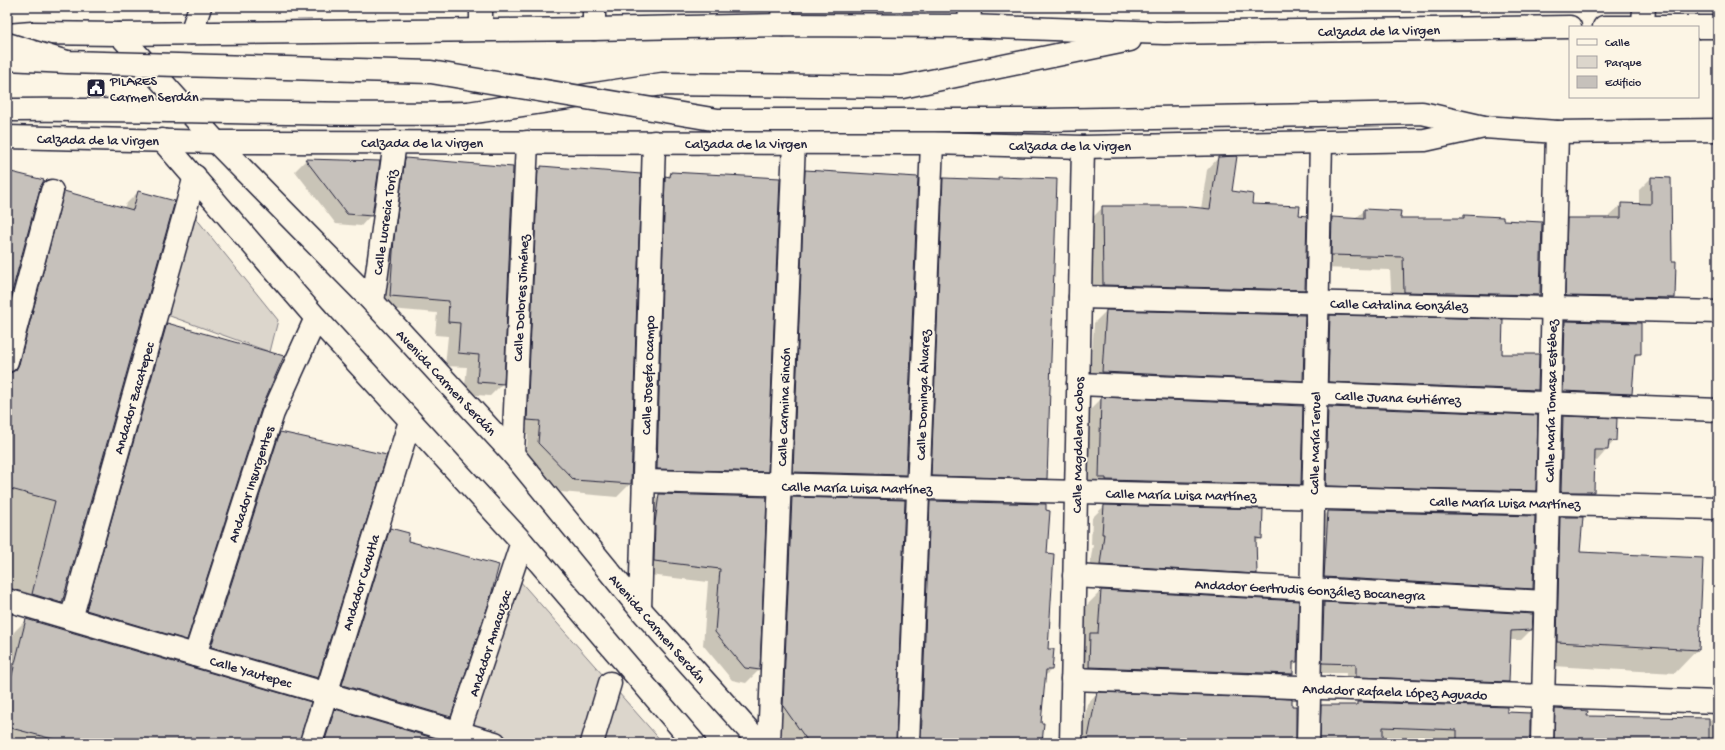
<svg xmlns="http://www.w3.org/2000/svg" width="1725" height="750" font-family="'Gochi Hand',sans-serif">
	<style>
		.green { fill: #dcd6cc; stroke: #7f7c84 }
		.shadow { fill: #0003 }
		.building { fill: #c6c1bb; stroke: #22223b }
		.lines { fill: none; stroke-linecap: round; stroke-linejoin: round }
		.street-casing { stroke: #22223b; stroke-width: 25 }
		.secondary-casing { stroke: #22223b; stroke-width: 25 }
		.street { stroke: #fcf5e5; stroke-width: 22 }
		.secondary { stroke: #fcf5e5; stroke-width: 22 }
		.secondary-bridge-casing { stroke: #22223b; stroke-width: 25; stroke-linecap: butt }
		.primary-bridge-casing { stroke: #22223b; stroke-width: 25; stroke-linecap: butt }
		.secondary-bridge { stroke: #fcf5e5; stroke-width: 22 }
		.primary-bridge { stroke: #fcf5e5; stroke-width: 22 }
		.labels { text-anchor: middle; stroke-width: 3.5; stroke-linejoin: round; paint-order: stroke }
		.street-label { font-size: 14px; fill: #22223b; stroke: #fcf5e5 }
		.poi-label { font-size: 14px; fill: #22223b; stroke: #fcf5e5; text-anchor: start }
	</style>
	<rect width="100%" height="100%" fill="#fcf5e5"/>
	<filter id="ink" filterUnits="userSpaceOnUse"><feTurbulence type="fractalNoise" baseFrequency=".025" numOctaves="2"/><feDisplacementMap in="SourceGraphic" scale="8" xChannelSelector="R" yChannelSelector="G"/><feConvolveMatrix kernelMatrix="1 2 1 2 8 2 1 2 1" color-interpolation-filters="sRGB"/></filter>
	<g filter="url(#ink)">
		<!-- green -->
		<g class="green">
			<path d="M191,212L278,320L270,352L167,315Z"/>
			<path d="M519,580L663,743H524L468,729Z"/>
		</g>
		<!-- shadow -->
		<g class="shadow">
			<path d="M981,7H1062L982,10Z"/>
			<path d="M1218,158L1231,192L1251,205L1298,216L1304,289L1293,301L1092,296L1091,219L1103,207L1201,209L1207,170Z"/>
			<path d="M406,159L503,383L490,396L464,394L467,367L445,366L448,336L435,335L437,313L378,308L393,172Z"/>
			<path d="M306,160L379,162L371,215L361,226L336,224L295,171Z"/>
			<path d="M541,167L630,484L617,497L561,492L526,456L528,434L515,433L526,182Z"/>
			<path d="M806,171L905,475L892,487L780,485L793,184Z"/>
			<path d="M671,173L767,471L754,484L644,481L653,190Z"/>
			<path d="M999,178L1046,478L1033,491L919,488L931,192L943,179L996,181Z"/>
			<path d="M1651,178L1671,262H1675L1674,298L1662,310L1554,308L1556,231L1568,219L1609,218V216L1622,204H1639V190Z"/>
			<path d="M64,192L124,209L125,205L138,192L62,603L49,616L7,597V376L52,205Z"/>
			<path d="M1365,210L1399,219H1461L1464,216L1502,221L1540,295L1527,308L1392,305L1390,270L1319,268V231L1332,218L1355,219Z"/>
			<path d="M1106,311L1302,380L1290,392L1090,384L1094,323Z"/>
			<path d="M1330,316L1501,355L1537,390L1525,402L1317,394L1318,329Z"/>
			<path d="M1565,322L1640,353L1634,359L1632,394L1619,406L1551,403L1553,334Z"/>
			<path d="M167,325L186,639L173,652L74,623L154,337Z"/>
			<path d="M1102,398L1300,485L1289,496L1088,489L1090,410Z"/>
			<path d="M1328,408L1535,490L1524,502L1315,496L1317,419Z"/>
			<path d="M1563,417L1616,419L1615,440L1597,461L1594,460L1593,492L1583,503L1550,502L1552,428Z"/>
			<path d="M280,433L317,678L304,690L199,659L268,446Z"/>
			<path d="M659,495L766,498L759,670L746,683L732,680L703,645L708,582L641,574L646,508Z"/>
			<path d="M792,498L895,743H788L771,719L779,511Z"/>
			<path d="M931,502L1046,554L1047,650L1051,670L1044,677L1040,723L1041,743H909L918,514Z"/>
			<path d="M1104,506L1261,538L1255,544L1256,573L1244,585L1088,576L1093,545H1091L1092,518Z"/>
			<path d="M1328,512L1532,588L1520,601L1312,589L1316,524Z"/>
			<path d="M1560,518L1579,553L1698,649L1675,673L1534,665L1537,541Z"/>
			<path d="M391,529L406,542L450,716L437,729L330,697L378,541Z"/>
			<path d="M1101,591L1296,662L1292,667V674L1276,689L1074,682L1084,640L1086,606Z"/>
			<path d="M1324,603L1532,615L1531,630L1521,640H1510L1508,682L1497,692L1346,687V673H1312L1314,614Z"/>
			<path d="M26,620L298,743H7V659L14,632Z"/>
			<path d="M1097,693L1294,743H1080L1087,704Z"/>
			<path d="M1357,703L1506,708V713L1530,743H1309L1310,718L1322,706H1354Z"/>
			<path d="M335,710L442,743H316L322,723Z"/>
			<path d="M1556,710L1586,717L1718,720V743H1542L1544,722Z"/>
		</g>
		<!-- building -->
		<g class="building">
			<path d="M1237,156L1232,191L1253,194L1252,204L1300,206L1299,215L1307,216L1305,290L1103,285L1102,206H1182L1210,209L1218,157Z"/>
			<path d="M405,158L513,167L504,384L477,382L479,355L458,353L460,323L448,322L449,301L390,296L394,238Z"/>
			<path d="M305,159L380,161L372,216L347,214Z"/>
			<path d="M541,166L641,174L631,484L574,480L538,443L540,421L527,420L538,168L541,169Z"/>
			<path d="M805,170L918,177L906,475L793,472Z"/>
			<path d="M7,171L44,180L40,188L7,310Z"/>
			<path d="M671,172L780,178L768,472L657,469L665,176L670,177Z"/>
			<path d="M998,177L1057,179L1047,479L931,476L943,178L998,180Z"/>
			<path d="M1651,177L1671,178L1672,261H1676L1675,298L1565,296L1567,218H1621V203L1651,204Z"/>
			<path d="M64,191L133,210L138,191L175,201L62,603L32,594L55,501L7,488V385L10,373L16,370L19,364Z"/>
			<path d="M1364,209L1401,211L1400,218H1464V215L1503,217V220L1542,222L1540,295L1404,292L1403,257L1331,255L1332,217L1364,219Z"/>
			<path d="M1106,310L1305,315L1303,381L1102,372Z"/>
			<path d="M1330,315L1503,319L1502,354H1539L1538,390L1328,382Z"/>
			<path d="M1565,321L1641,323V354H1635L1632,394L1563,391Z"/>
			<path d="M167,323L284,356L261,409L187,640L86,610Z"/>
			<path d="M1101,397L1303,406L1301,485L1106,480V478H1099Z"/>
			<path d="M1328,407L1538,415L1536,491L1326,486Z"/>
			<path d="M1563,416L1617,418L1616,441L1609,440L1608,450H1595L1594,492H1561Z"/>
			<path d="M280,432L387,455L318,678L211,647Z"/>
			<path d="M659,494L767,497L760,670L745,668L715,632L720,569L654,561L655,523Z"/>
			<path d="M792,497L905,500L896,743H809L783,706Z"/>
			<path d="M930,501L1046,504V510L1050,511L1047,553L1054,554L1048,649H1054L1052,670H1046L1041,723H1044L1042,743H921Z"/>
			<path d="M1104,505L1263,509L1262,539L1256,538L1257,574L1100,565L1104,534H1102Z"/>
			<path d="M1328,511L1535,516L1533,589L1324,577Z"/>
			<path d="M1560,517H1583L1580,552L1703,558L1699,650L1557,642Z"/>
			<path d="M390,528L409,533L408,541L499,565L489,603L451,717L342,685Z"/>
			<path d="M1101,590L1299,601L1297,662H1293V674L1089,667L1090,633H1098Z"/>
			<path d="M1324,602L1533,614L1532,630L1511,631L1509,682L1356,677V664L1322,663Z"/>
			<path d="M26,619L311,702L299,743H68L7,727V695Z"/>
			<path d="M1097,692L1292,699V706H1296V743H1087Z"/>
			<path d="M1357,702L1507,707V712L1530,713V743H1457V730L1383,727V743H1320L1321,705H1357Z"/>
			<path d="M335,709L443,741V743H324Z"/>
			<path d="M1555,709L1588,711L1587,716L1709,718V743H1554Z"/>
		</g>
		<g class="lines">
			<defs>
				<g id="street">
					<path d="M481,7V29"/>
					<path d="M782,7L783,25"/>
					<path d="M969,26L970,7"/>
					<path d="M594,29V7"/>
					<path d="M191,33L200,7"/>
					<path d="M1080,297L1718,312"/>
					<path d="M373,302L395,142"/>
					<path d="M7,361L52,191"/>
					<path d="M1078,384L1718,410"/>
					<path d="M513,454L527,142"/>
					<path d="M644,481L1718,508"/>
					<path d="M1074,576L1545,602"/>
					<path d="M7,600L495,743"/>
					<path d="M640,609L654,142"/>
					<path d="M71,619L195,176"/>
					<path d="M195,655L273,413L316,318"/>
					<path d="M1072,679L1718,702"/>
					<path d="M311,743L410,421"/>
					<path d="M455,743L522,542"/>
					<path d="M592,743L610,683"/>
					<path d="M769,743L794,143"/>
					<path d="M908,743L932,143"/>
					<path d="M1071,743L1083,147"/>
					<path d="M1308,743L1321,142"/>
					<path d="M1542,743L1557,132"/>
				</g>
				<g id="secondary">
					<path d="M1643,26L1644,7"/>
					<path d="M1604,27H1697"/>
					<path d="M1698,27H1718"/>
					<path d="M119,34L216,142L373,302L513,454L640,609L760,743"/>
					<path d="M7,35L32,33L119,34L594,29L783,25L969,26L1164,33L1570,27"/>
					<path d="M468,113L662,84L902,87L1130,40"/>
					<path d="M1046,120L1422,113L1484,127L1557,132L1718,130"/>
					<path d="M7,137L216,142L932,143L1083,147L1425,140L1484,127"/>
					<path d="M162,140L316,318L522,542L694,743"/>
				</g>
			</defs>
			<!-- street casing -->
			<use href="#street" class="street-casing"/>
			<!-- secondary casing -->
			<use href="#secondary" class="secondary-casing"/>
			<!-- street -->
			<use href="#street" class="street"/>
			<!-- secondary -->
			<use href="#secondary" class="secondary"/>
			<defs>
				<g id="secondary-bridge">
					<path d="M7,59L67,62L431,72L718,120H1046"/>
					<path d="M7,110C161,108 314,117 468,113"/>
				</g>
				<path id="primary-bridge" d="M7,44L67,62"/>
			</defs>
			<!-- secondary-bridge casing -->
			<use href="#secondary-bridge" class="secondary-bridge-casing"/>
			<!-- primary-bridge casing -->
			<use href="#primary-bridge" class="primary-bridge-casing"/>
			<!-- secondary-bridge -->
			<use href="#secondary-bridge" class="secondary-bridge"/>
			<!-- primary-bridge -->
			<use href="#primary-bridge" class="primary-bridge"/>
		</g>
	</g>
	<!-- icons -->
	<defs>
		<symbol id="civic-square" viewBox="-11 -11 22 22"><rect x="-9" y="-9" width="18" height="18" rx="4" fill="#22223b" stroke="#fcf5e5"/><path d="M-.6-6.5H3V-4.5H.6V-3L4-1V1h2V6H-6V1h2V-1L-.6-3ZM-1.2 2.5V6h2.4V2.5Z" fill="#fff"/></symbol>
	</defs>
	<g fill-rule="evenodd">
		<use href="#civic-square" x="85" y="77" width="22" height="22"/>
	</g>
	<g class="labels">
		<!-- street labels -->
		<g class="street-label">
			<text transform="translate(1379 30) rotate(-1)" y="5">Calzada de la Virgen</text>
			<text transform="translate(98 139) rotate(1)" y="5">Calzada de la Virgen</text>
			<text x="422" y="147">Calzada de la Virgen</text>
			<text x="746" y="148">Calzada de la Virgen</text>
			<text x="1070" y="150">Calzada de la Virgen</text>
			<text transform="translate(384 222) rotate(-82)" y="5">Calle Lucrecia Toriz</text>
			<text transform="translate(520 298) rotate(-87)" y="5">Calle Dolores Jiménez</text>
			<text transform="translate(1399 304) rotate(1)" y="5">Calle Catalina González</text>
			<text transform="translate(647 375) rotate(-88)" y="5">Calle Josefa Ocampo</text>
			<text transform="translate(447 382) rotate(47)" y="5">Avenida Carmen Serdán</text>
			<text transform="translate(922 395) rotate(-88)" y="5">Calle Dominga Álvarez</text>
			<text transform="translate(1398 397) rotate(2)" y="5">Calle Juana Gutiérrez</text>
			<text transform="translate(133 398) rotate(-74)" y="5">Andador Zacatepec</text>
			<text transform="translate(1550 401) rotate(-89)" y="5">Calle María Tomasa Estébez</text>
			<text transform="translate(783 407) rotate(-88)" y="5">Calle Carmina Rincón</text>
			<text transform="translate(1314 443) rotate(-89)" y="5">Calle María Teruel</text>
			<text transform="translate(1077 445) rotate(-89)" y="5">Calle Magdalena Cobos</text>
			<text transform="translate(250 484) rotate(-72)" y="5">Andador Insurgentes</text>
			<text transform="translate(857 487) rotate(1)" y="5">Calle María Luisa Martínez</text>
			<text transform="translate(1181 494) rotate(1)" y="5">Calle María Luisa Martínez</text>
			<text transform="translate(1505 502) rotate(1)" y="5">Calle María Luisa Martínez</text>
			<text transform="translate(360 582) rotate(-73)" y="5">Andador Cuautla</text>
			<text transform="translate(1310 589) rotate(3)" y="5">Andador Gertrudis González Bocanegra</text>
			<text transform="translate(658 628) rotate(49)" y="5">Avenida Carmen Serdán</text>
			<text transform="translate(489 643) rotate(-72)" y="5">Andador Amacuzac</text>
			<text transform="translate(251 671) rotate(16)" y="5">Calle Yautepec</text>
			<text transform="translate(1395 691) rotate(2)" y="5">Andador Rafaela López Aguado</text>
		</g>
		<!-- poi labels -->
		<g class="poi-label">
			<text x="110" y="85">PILARES<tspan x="110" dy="16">Carmen Serdán</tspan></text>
		</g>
	</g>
	<!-- margin -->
	<rect width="1725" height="750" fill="none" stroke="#fcf5e5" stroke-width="24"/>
	<rect x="12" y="12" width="1701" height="726" fill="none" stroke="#22223b" stroke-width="1.5" filter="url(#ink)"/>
	<!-- legend -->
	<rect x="1569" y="26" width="130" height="72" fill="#fcf5e5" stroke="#a5a1a1"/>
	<rect x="1577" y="39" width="20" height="6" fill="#fcf5e5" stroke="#a5a1a1"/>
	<text x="1605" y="46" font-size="12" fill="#22223b">Calle</text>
	<rect x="1577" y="56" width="20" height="12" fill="#dcd6cc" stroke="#a5a1a1"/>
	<text x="1605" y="66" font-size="12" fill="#22223b">Parque</text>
	<rect x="1577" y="76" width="20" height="12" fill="#c6c1bb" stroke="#a5a1a1"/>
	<text x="1605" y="86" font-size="12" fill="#22223b">Edificio</text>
</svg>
